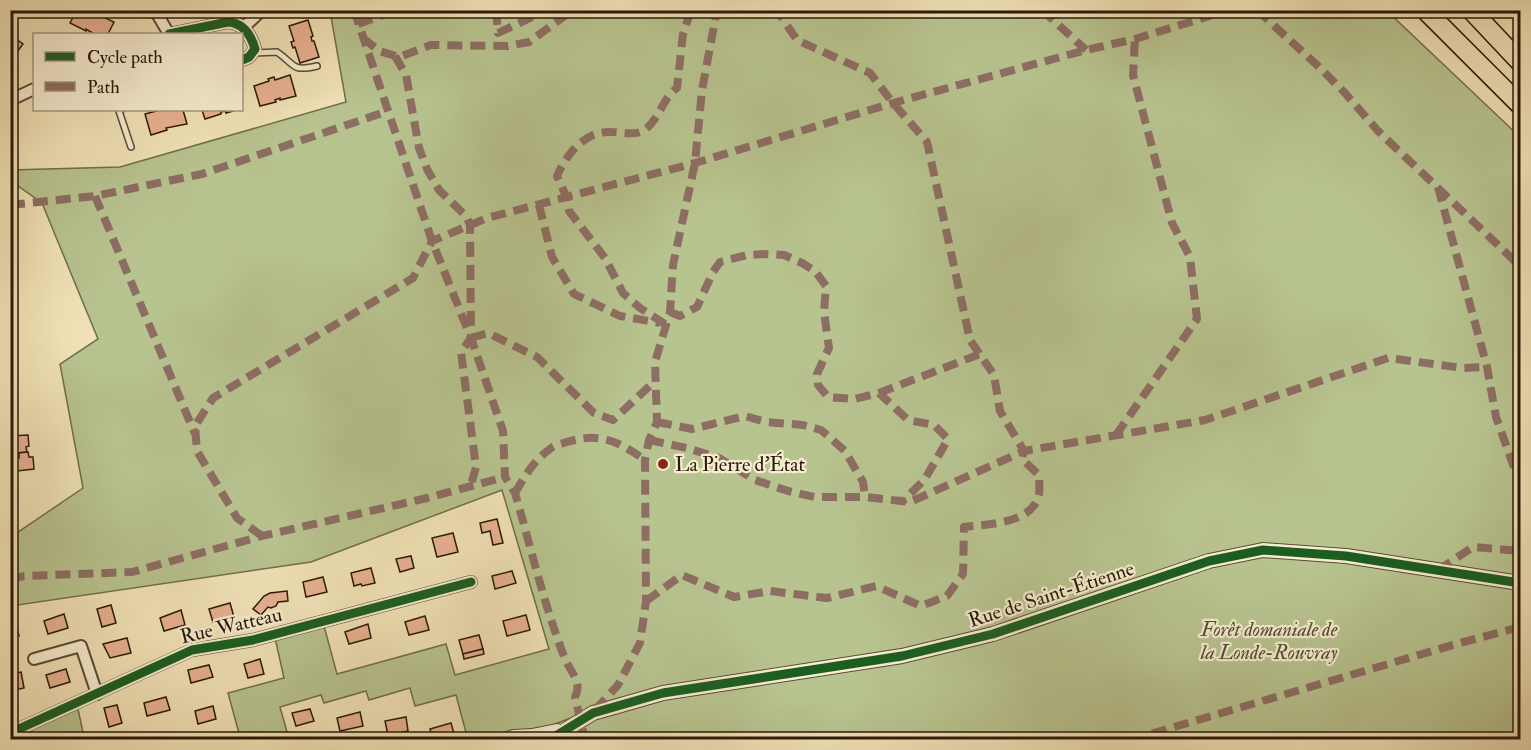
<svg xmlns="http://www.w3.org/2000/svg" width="1531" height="750" font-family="'IM FELL Double Pica',serif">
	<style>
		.green { fill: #b8c490; stroke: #706e4c; stroke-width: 1.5 }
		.building { fill: #e9b292; stroke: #281908; stroke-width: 1.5 }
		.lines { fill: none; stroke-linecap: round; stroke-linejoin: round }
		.service-casing { stroke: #5a4c34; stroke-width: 8 }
		.minor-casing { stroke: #5a4c34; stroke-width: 14 }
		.tertiary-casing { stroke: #5a4c34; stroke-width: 16 }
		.trunk-casing { stroke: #281908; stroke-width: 21 }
		.service { stroke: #f7edd1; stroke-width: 5 }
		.minor { stroke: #f7edd1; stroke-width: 10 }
		.tertiary { stroke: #f7edd1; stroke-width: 14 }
		.trunk { stroke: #f2e3b8; stroke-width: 18 }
		.quiet { stroke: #8d6e63; stroke-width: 8; stroke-dasharray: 15 8; stroke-linecap: butt }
		.cycleway-casing { stroke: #f7edd1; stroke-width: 13 }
		.cycleway { stroke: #1b5e20; stroke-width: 9 }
		.poi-dot { fill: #8f2418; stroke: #f7edd1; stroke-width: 2 }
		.labels { text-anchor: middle; stroke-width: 4.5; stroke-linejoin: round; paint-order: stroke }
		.poi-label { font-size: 20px; fill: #281908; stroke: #f7edd1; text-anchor: start }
		.street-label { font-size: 20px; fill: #281908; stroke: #f7edd1 }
		.park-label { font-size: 20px; font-style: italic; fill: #534c31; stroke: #f7edd1 }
	</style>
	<rect width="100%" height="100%" fill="#f2e3b8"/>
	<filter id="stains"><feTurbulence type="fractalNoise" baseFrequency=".00333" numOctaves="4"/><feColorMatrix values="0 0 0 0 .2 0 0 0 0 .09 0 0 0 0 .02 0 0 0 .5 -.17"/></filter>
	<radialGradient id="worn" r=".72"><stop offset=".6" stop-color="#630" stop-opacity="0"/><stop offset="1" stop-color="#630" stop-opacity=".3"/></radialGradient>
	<!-- green -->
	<g class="green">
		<path d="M330,11H1387L1520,137V739H555L568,719L539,730L509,732L495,739L468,740L456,695L415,706L410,688L369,700L366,691L324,703L321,695L280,707L289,739L240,737L228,693L284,678L275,638L324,626L337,674L446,644L455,675L549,649L502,490L311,562L11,606V537L83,488L60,364L98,339L42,203L11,181L10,170L120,167L346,102Z"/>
		<path d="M78,709L84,737L30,739L29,733L33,729Z"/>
	</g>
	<!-- building -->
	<g class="building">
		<path d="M77,10L94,12L96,10L100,13L99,15L114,22L108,34H94L86,29V31L70,23Z"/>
		<path d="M308,20L313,36L311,37L312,41H314L319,57L300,63L295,47L293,48L291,42L294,41L289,26Z"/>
		<path d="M10,35L23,44L17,52L15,50L11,54Z"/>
		<path d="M290,75L296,96L280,100V98L275,100L276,102L260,106L254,86L269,81L268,79L274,77L275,80Z"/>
		<path d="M160,110H183L187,124L166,128L167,130L151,135L145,114Z"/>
		<path d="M202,110H236L226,113L225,111L221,112V114L205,119Z"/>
		<path d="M28,435L29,446L26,447L27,452L15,453V448H12L11,436Z"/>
		<path d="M28,452L29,457H33L34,469L17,471L16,458H19V453Z"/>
		<path d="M497,519L503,543L493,545L490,531L482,533L480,523Z"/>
		<path d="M453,533L458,552L437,557L432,538Z"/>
		<path d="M411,556L414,568L400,572L396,559Z"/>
		<path d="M371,568L375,583L362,586L361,584L354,586L351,573Z"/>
		<path d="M512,571L516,583L495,589L492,576Z"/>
		<path d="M323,577L327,592L306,597L303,582Z"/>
		<path d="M287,591L288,601L278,602L276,606L271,608L268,607L261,615L253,609L264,596L270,593Z"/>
		<path d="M230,603L234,617L213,622L209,609Z"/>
		<path d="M111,605L116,623L102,627L97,609Z"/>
		<path d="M181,610L185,625L164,631L160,618Z"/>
		<path d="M64,614L68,628L48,634L44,621Z"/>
		<path d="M526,615L530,630L507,636L503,621Z"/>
		<path d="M425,616L429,630L409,635L405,622Z"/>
		<path d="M15,620L19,636L10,638V621Z"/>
		<path d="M368,624L371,638L349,644L345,632Z"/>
		<path d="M479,635L483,649L463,654L459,640Z"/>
		<path d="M127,638L131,653L110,658L103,644Z"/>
		<path d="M483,649L484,654L464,659L463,654Z"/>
		<path d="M260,659L264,674L248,678L244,664Z"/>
		<path d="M209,665L213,677L191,683L188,670Z"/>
		<path d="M66,669L70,682L50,688L46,675Z"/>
		<path d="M21,672L24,688L10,691V674Z"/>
		<path d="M166,697L170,710L147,716L144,703Z"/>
		<path d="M117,705L122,723L109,727L104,708Z"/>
		<path d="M213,706L216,719L198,724L195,711Z"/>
		<path d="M310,709L314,721L296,726L292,713Z"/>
		<path d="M360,712L363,726L340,731L337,718Z"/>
		<path d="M406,717L408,731L388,735L385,721Z"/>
		<path d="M451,723L455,737L445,740H433L430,729Z"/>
	</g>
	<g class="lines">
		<defs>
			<g id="service">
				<path d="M228,22V10"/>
				<path d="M252,53L277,52C296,65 291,72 317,66"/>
				<path d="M121,110L119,111L131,147"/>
			</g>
			<g id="minor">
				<path d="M137,10L156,12"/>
				<path d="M156,12L169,34"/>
				<path d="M243,28L262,10"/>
				<path d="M169,34L228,22C243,23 251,35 255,49L249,57L242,60"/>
				<path d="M10,92L17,97L34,89"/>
				<path d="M34,659L81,646L97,694"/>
				<path d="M10,733L192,650L253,640L471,582"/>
			</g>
			<g id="tertiary">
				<path d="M505,740L513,737L532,736L557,731"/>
				<path d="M549,740L593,713L663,693L902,656L993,634L1209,561L1263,550L1346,556L1520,583"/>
			</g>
			<g id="trunk">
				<path d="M1425,10L1520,105"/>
				<path d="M1471,10L1520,62"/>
			</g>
		</defs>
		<!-- service casing -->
		<use href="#service" class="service-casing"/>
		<!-- minor casing -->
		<use href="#minor" class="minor-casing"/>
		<!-- tertiary casing -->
		<use href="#tertiary" class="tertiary-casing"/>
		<!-- trunk casing -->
		<use href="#trunk" class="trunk-casing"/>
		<!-- service -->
		<use href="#service" class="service"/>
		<!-- minor -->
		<use href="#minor" class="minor"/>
		<!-- tertiary -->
		<use href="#tertiary" class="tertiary"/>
		<!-- trunk -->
		<use href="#trunk" class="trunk"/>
		<!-- quiet -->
		<g class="quiet">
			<path d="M354,10L432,241L471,338L503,431L505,477L515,493C531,548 544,605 565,659C570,671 583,683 575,697L585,740"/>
			<path d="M496,10L498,33L547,10"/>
			<path d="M1042,10L1086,50"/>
			<path d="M1257,10L1318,66L1345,93L1378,131L1520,266"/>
			<path d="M358,24L397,10"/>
			<path d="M363,38L379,51L399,57L431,45L508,46L529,42L573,10"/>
			<path d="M395,56L406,75L419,148L427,169L439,190L466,216L470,225L471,338L461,352L476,467L471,485"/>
			<path d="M1438,187L1487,367L1496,417L1520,484"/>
			<path d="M95,196L195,434"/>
			<path d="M10,205L95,196L202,174L388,111"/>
			<path d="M539,205L552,257L574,294L620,316L660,323"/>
			<path d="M670,312L680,316L697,307L713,272L720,262L747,255L765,254L784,255L802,263L815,271L826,286L824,312L829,348L817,374L818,385L828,397L854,399L879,393L908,420L934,425L948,439L925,479L903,501"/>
			<path d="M665,324L640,308L623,293L605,258L569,211L567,198L557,176C567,153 585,131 611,132C623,132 637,137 647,128C660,117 663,98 677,88L683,34L691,10"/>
			<path d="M471,338L488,333L537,357L594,413L613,420L654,382"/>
			<path d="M879,393L980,354"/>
			<path d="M657,422L692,429L745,416L766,422L803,425L821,430L845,451L863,482L865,497"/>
			<path d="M1116,435L1197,319L1190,257L1172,223L1133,75L1135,39"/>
			<path d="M649,440L687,448L719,458L755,480L788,491L815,497H865L910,502L1024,451L1205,420L1388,358L1463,368L1487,367"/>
			<path d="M515,493C525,476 534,460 550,449C554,445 561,444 567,442C600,432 618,441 645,460"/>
			<path d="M262,536L237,518L197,451L195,426L213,398L413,278L432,241L487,218L695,163L893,103L1086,50L1135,39L1229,10"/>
			<path d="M1438,570L1473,547L1520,551"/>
			<path d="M10,580L24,576L132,572L262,536L427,498L505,477"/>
			<path d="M646,601L682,575L734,597L770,591L827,598L876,586L921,606L947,596L963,574L964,527C988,524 1033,524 1039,494C1040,488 1039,481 1039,475L1022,459L1024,451L1000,411L994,375L970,340L927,142L893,103L870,73L797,40L778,12L779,10"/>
			<path d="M595,710L618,685L640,643L646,601L645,460L649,440L657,422L655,362L670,312L673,265L695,163L702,90L717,10"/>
			<path d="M1130,740L1456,644L1520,627"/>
		</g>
		<defs>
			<g id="cycleway">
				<path d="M169,34L228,22C243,23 251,35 255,49L249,57L242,60"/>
				<path d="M10,733L192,650L253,640L471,582"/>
				<path d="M549,740L593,713L663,693L902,656L993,634L1209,561L1263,550L1346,556L1520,583"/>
			</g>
		</defs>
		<!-- cycleway casing -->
		<use href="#cycleway" class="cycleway-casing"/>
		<!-- cycleway -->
		<use href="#cycleway" class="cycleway"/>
	</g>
	<!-- markers -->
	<circle class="poi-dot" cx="663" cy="464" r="6"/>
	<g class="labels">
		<!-- poi labels -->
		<g class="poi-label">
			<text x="675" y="471">La Pierre d'État</text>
		</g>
		<!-- street labels -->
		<g class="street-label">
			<text transform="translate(1051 594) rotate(-18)" y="7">Rue de Saint-Étienne</text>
			<text transform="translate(231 625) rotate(-13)" y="7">Rue Watteau</text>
		</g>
		<!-- park labels -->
		<g class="park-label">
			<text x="1269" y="636">Forêt domaniale de<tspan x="1269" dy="23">la Londe-Rouvray</tspan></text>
		</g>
	</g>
	<!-- margin -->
	<rect width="1531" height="750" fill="none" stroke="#f2e3b8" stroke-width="36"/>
	<rect x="12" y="12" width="1507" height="726" fill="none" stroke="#281908" stroke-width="3"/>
	<rect x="18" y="18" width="1495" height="714" fill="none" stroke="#281908" stroke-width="1.5"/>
	<!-- legend -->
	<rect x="33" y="33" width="210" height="78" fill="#f7edd1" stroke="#a49881" stroke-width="1.5"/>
	<rect x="45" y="52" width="30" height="9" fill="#1b5e20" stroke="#a49881" stroke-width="1.5"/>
	<text x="87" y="63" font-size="18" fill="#281908">Cycle path</text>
	<rect x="45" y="82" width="30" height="9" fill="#8d6e63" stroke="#a49881" stroke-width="1.5"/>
	<text x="87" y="93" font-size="18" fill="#281908">Path</text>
	<rect width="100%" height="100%" filter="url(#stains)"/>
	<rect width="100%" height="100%" fill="url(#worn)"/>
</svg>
